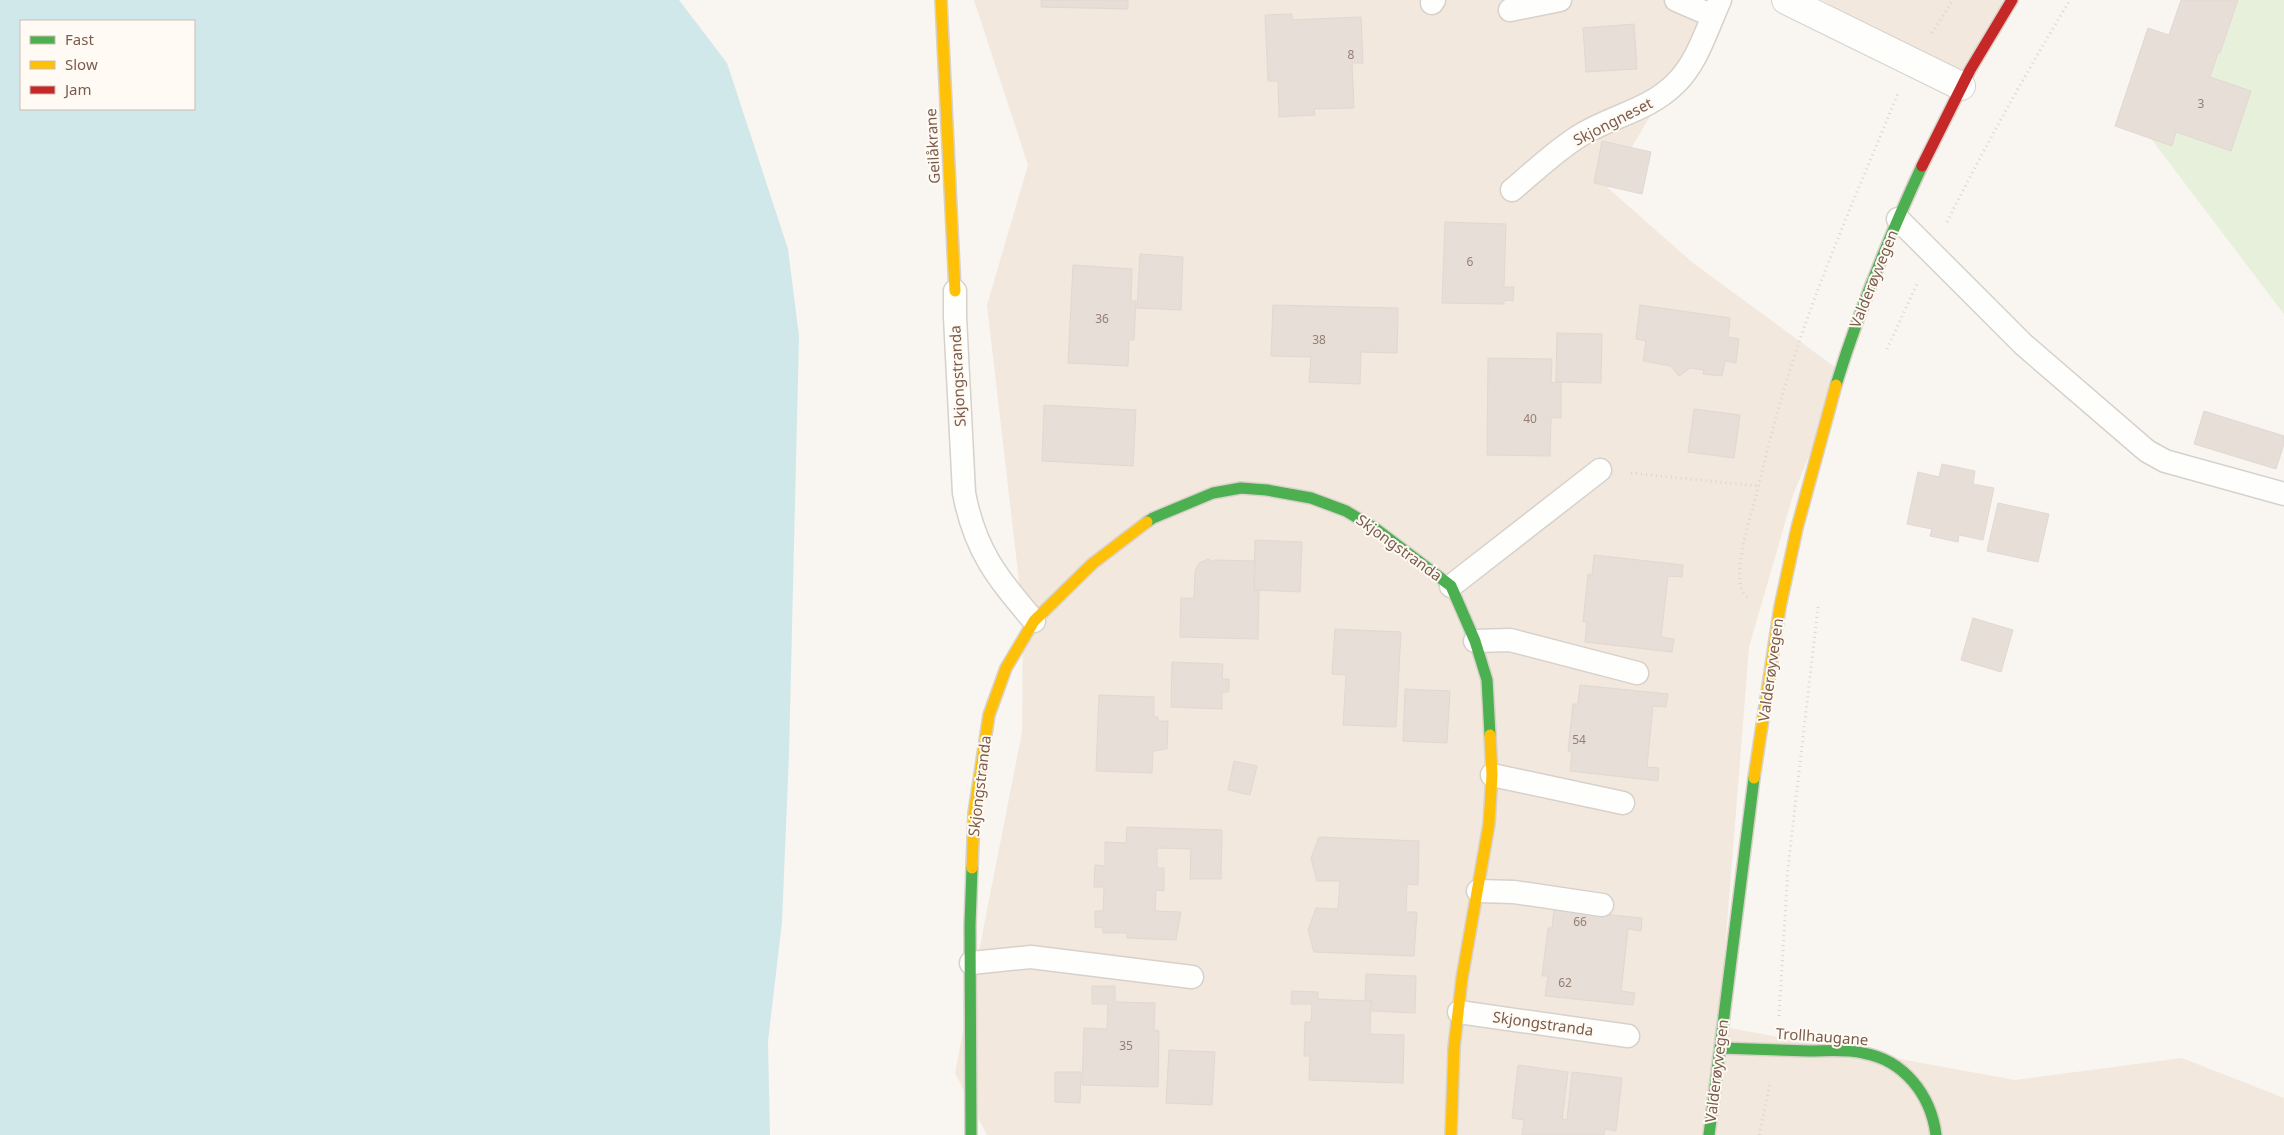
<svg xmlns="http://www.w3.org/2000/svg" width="2284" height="1135" font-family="'Noto Sans',sans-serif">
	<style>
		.residential { fill: #f2e8de }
		.green { fill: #e7f0db }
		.water { fill: #d0e8ea; fill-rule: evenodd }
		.building { fill: #e6ded7; stroke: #e2d8d2 }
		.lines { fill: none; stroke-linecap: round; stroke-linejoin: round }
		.lane-casing { stroke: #d7d1cb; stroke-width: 25 }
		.street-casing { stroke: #d7d1cb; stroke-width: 30 }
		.fast-casing { stroke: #d9d2cb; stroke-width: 14 }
		.slow-casing { stroke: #d9d2cb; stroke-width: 14 }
		.jam-casing { stroke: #d9d2cb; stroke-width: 14 }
		.path { stroke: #dcd5d0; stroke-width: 3; stroke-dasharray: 1 4; stroke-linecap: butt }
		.lane { stroke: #fefefd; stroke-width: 22 }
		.street { stroke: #fefefd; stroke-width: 28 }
		.fast { stroke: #4caf50; stroke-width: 11 }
		.slow { stroke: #ffc107; stroke-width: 11 }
		.jam { stroke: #c62828; stroke-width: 11 }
		.labels { text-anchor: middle; stroke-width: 4; stroke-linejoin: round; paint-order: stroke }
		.number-label { font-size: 12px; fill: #977e72 }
		.street-label { font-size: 15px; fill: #7a5c4d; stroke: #fffaf3 }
	</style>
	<rect width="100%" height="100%" fill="#f9f5f0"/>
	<!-- residential -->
	<g class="residential">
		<path d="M974,0H1718L1608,188L1693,263L1843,373L1793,495L1749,647L1719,1026L2015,1080L2182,1058L2284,1098V1135H987L955,1073L1022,732L1023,616L987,305L1028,165Z"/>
		<path d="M1822,0H2011L1959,90Z"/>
	</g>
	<!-- green -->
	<path class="green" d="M2224,0H2284V314L2143,128Z"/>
	<!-- water -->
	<path class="water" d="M0,0H679L727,63L788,249L799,336L789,754L782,922L768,1041L770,1135H0ZM21,21H194V109H21Z"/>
	<!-- building -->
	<g class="building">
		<path d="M1041,0H1128V9L1041,7Z"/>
		<path d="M2181,0H2238L2220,53H2218L2210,77L2251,91L2231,151L2176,132L2172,146L2115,126L2148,28L2169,35Z"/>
		<path d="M1292,14V20L1361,17L1363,63H1352L1354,108L1314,109L1315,115L1279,117L1278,81H1268L1265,15Z"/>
		<path d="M1634,24L1637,69L1586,72L1583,28Z"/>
		<path d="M1602,141L1651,152L1642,194L1594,183Z"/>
		<path d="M1445,222L1506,224L1504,287H1514L1513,301L1504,300V304L1442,303Z"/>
		<path d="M1140,254L1183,257L1181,310L1137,308Z"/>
		<path d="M1073,265L1132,269L1131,301H1136L1134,340H1129L1128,366L1068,363Z"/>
		<path d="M1273,305L1398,308L1397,353L1361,352L1360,384L1309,382L1311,357L1271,356Z"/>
		<path d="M1640,305L1730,318L1728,337L1739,339L1736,363L1725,361L1722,376L1703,374L1704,370L1690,368L1679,376L1671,366L1643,361L1646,341L1636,339Z"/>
		<path d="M1557,333L1602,334L1601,383L1556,382Z"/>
		<path d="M1488,358L1552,359L1551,383L1561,382V418H1551L1550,456L1487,455Z"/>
		<path d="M1044,405L1136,410L1133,466L1042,461Z"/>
		<path d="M1694,409L1740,415L1734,458L1688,452Z"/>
		<path d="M2204,411L2284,436V444L2276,469L2194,444Z"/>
		<path d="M1942,464L1975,471L1973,484L1994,488L1983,540L1959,535L1958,542L1930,536L1932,529L1907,524L1918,472L1939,477Z"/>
		<path d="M1998,503L2049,514L2038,562L1987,551Z"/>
		<path d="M1255,540L1302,542L1300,592L1254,590Z"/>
		<path d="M1594,555L1683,565L1682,577L1668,576L1661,637L1674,639L1672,652L1585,642L1587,622H1583L1588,574L1592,575Z"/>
		<path d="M1208,559L1214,562V560L1255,561L1254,590L1259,591L1258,639L1180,637L1181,598H1194L1195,571L1199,563Z"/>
		<path d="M1973,618L2013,630L2001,672L1961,660Z"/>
		<path d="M1335,629L1401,632L1396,727L1343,725L1346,675L1332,674Z"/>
		<path d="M1172,662L1223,664L1222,679H1229V692H1222V709L1171,707Z"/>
		<path d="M1580,685L1668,694L1666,707L1653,706L1647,767L1659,768L1658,781L1570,771L1572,752L1568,751L1573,704H1578Z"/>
		<path d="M1405,689L1450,691L1447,743L1403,741Z"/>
		<path d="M1099,695L1154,697V717H1158V721H1168L1167,749L1153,751L1152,773L1096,771Z"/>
		<path d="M1234,761L1257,766L1250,795L1228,790Z"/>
		<path d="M1127,827L1222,830L1221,879H1190L1191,849L1157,848V868H1164V891L1156,890L1155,911L1181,912L1176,940L1127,938V933H1103V928L1095,927V911H1103L1104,887H1094L1095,865L1105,866V842L1126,843Z"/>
		<path d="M1319,837L1419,841L1418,885L1407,884L1406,912H1417L1414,956L1314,952L1308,930L1316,908L1338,909L1340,881H1317L1311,858Z"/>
		<path d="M1554,909L1642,918L1641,931L1628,929L1621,991L1635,993L1633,1005L1545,996L1548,976H1542L1548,928H1552Z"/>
		<path d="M1366,974L1416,976L1415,1013L1372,1011V1001L1365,1000Z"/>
		<path d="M1092,986H1115V1002L1155,1003L1154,1030L1159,1031L1158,1087L1082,1085L1084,1028L1107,1029L1108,1004H1092Z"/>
		<path d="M1292,991L1318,992V999L1371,1001L1370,1034L1404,1035L1403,1083L1309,1080L1310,1056H1304L1305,1022H1311L1312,1004H1291Z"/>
		<path d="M1169,1050L1215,1052L1212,1105L1166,1103Z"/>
		<path d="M1518,1065L1568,1072L1562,1119L1567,1120L1572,1072L1622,1078L1616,1131L1605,1129L1604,1135H1522L1524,1120L1512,1118Z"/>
		<path d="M1055,1072H1081L1080,1103L1055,1102Z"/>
	</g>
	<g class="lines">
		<defs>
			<g id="lane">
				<path d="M1676,0L1713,16"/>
				<path d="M1432,3L1434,0"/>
				<path d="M1510,10L1560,0"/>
				<path d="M1512,190C1535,171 1556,150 1581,135C1612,116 1649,110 1675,84C1698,62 1707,28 1720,0"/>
				<path d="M1898,219L2024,345L2147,451L2165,461L2284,494"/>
				<path d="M955,291V317L964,493C975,551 997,577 1034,621"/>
				<path d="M1451,586L1600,470"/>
				<path d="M1475,641L1510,640L1637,673"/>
				<path d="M1492,775L1623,803"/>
				<path d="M1478,891L1514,892L1602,905"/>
				<path d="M971,963L1031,957L1192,977"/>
				<path d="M1459,1012L1628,1036"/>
			</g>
			<path id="street" d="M1786,0L1961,86"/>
			<g id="fast">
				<path d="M1836,385C1859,310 1889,237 1922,166"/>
				<path d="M1147,522L1153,518L1213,493L1241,488L1267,490L1311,498L1346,511L1376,529L1451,586L1475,641L1487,680L1490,735"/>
				<path d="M1721,1048C1750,1049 1780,1050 1809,1051C1827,1051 1845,1049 1863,1053C1904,1060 1931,1095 1936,1135"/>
				<path d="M971,1135L970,925L972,868"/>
				<path d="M1709,1135L1754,778"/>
			</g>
			<g id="slow">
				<path d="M941,0L955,291"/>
				<path d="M1754,778L1780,607L1797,528L1836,385"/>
				<path d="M972,868L974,813L989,715L1006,668L1034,621L1092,564L1147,522"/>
				<path d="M1451,1135L1454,1048L1462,978L1489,824L1492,775L1490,735"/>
			</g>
			<path id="jam" d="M1922,166L1970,70L2012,0"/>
		</defs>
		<!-- lane casing -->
		<use href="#lane" class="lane-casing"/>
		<!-- street casing -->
		<use href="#street" class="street-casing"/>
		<!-- fast casing -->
		<use href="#fast" class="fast-casing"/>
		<!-- slow casing -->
		<use href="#slow" class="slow-casing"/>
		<!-- jam casing -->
		<use href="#jam" class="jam-casing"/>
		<!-- path -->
		<g class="path">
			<path d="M1932,33L1953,0"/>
			<path d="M1947,222C1985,146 2026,73 2070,0"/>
			<path d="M1887,349L1917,284"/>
			<path d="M1631,473L1758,486"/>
			<path d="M1747,597C1728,583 1751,516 1756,496C1765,459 1774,422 1785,386C1815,286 1859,189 1898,93"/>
			<path d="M1779,1016L1788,868L1818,607"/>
			<path d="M1759,1135L1770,1084"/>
		</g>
		<!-- lane -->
		<use href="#lane" class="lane"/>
		<!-- street -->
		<use href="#street" class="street"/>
		<!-- fast -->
		<use href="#fast" class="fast"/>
		<!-- slow -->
		<use href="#slow" class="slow"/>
		<!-- jam -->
		<use href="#jam" class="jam"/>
	</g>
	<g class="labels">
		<!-- number labels -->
		<g class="number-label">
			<text x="1351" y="59">8</text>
			<text x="2201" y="108">3</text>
			<text x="1470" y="266">6</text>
			<text x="1102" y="323">36</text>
			<text x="1319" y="344">38</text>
			<text x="1530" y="423">40</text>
			<text x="1579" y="744">54</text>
			<text x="1580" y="926">66</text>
			<text x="1565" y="987">62</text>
			<text x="1126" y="1050">35</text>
		</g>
		<!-- street labels -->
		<g class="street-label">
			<text transform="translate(1613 122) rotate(-27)" y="5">Skjongneset</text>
			<text transform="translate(933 146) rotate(-93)" y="5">Geilåkrane</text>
			<text transform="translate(1874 279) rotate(-68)" y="5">Valderøyvegen</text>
			<text transform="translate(958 376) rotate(-93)" y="5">Skjongstranda</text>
			<text transform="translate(1399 548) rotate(36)" y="5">Skjongstranda</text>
			<text transform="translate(1771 670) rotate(-82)" y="5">Valderøyvegen</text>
			<text transform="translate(980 786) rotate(-83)" y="5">Skjongstranda</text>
			<text transform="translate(1543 1024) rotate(8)" y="5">Skjongstranda</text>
			<text transform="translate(1822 1037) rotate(4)" y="5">Trollhaugane</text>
			<text transform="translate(1717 1071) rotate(-83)" y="5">Valderøyvegen</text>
		</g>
	</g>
	<!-- legend -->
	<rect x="20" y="20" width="175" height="90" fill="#fffaf3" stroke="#cabbb1"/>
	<rect x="30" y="36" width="25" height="8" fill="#4caf50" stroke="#cabbb1"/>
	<text x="65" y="45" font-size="15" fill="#7a5c4d">Fast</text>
	<rect x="30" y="61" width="25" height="8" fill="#ffc107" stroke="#cabbb1"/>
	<text x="65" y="70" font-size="15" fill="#7a5c4d">Slow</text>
	<rect x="30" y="86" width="25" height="8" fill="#c62828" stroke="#cabbb1"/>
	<text x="65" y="95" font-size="15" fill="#7a5c4d">Jam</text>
</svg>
